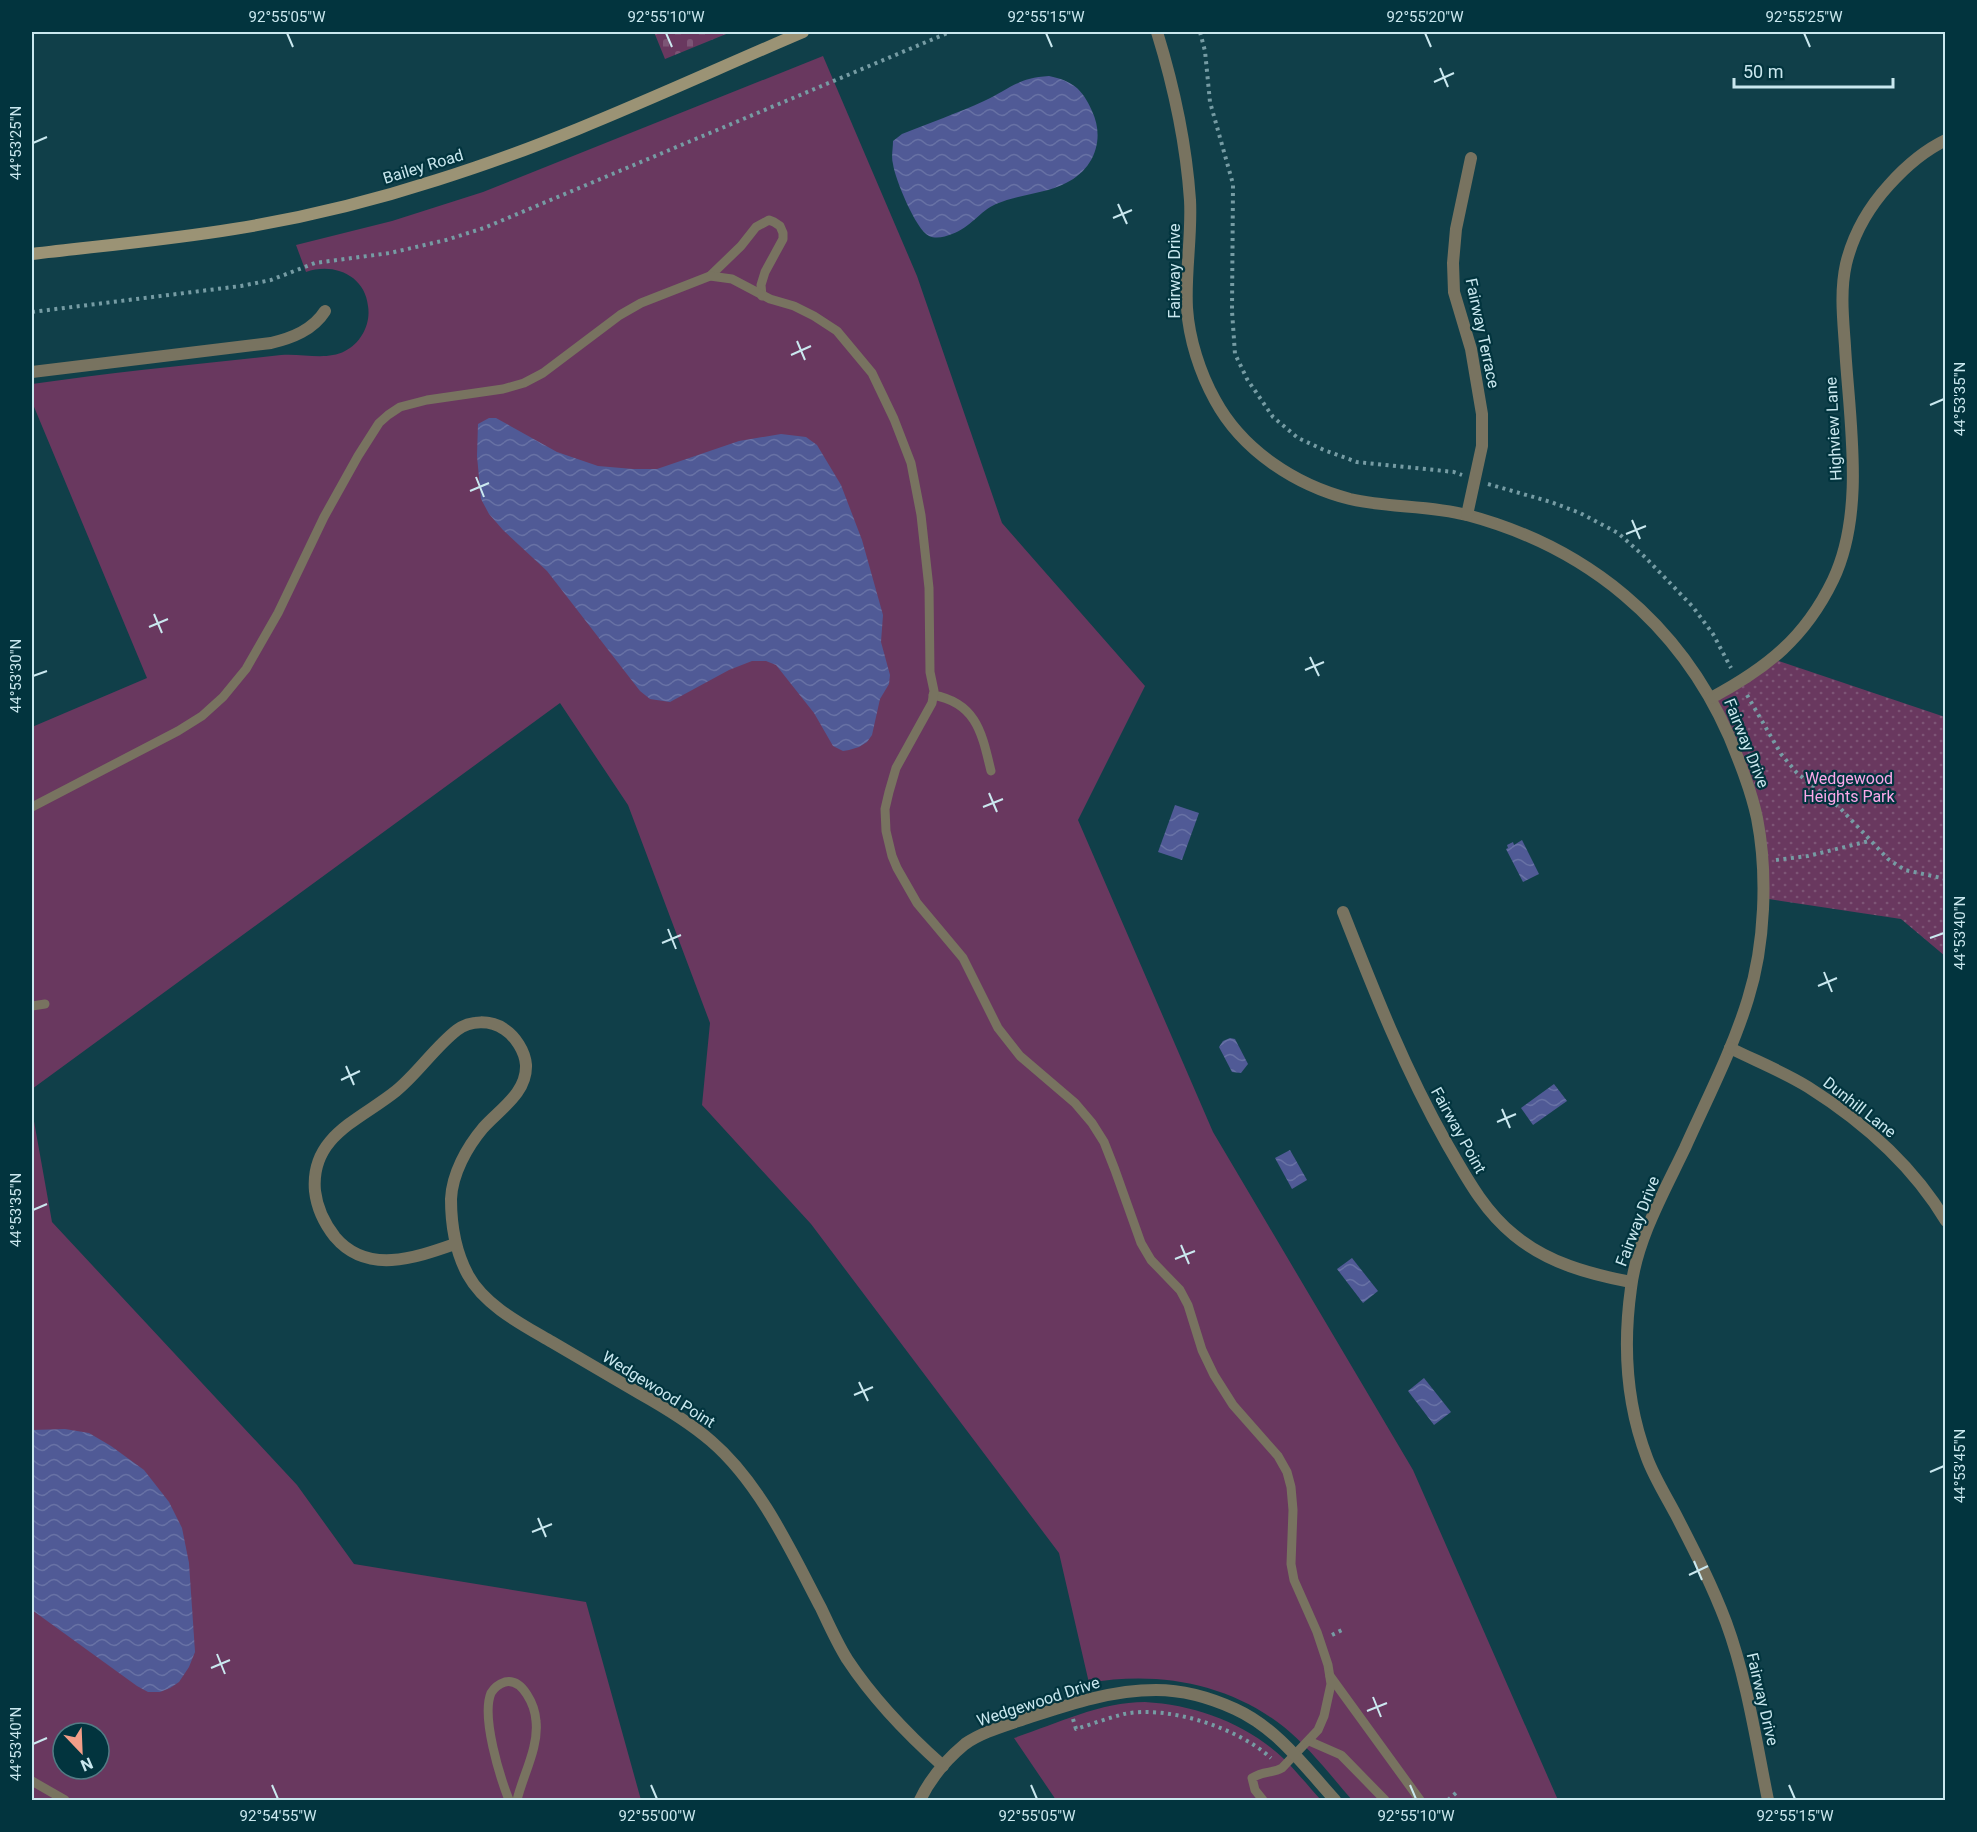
<svg xmlns="http://www.w3.org/2000/svg" width="1977" height="1832" font-family="Roboto,sans-serif">
	<style>
		.grass { fill: #69385f; fill-rule: evenodd }
		.cemetery { fill: url(#cemetery-stones) }
		.park { fill: url(#park-dots) }
		.water { fill: url(#water-waves) }
		.lines { fill: none; stroke-linecap: round; stroke-linejoin: round }
		.path { stroke: #769ca4; stroke-width: 4; stroke-dasharray: 3 4.5; stroke-linecap: butt }
		.service { stroke: #787360; stroke-width: 9 }
		.minor { stroke: #787360; stroke-width: 12 }
		.secondary { stroke: #9b9375; stroke-width: 12 }
		.ticks { fill: none; stroke: #cae8ef; stroke-width: 2 }
		.labels { text-anchor: middle; stroke-width: 4.5; stroke-linejoin: round; paint-order: stroke }
		.street-label { font-size: 16px; fill: #cae8ef; stroke: #02343e }
		.park-label { font-size: 16px; fill: #fba8e9; stroke: #02343e }
		.neatline { fill: none; stroke: #cae8ef; stroke-width: 2 }
		.ticks-label { font-size: 15px; text-anchor: middle; fill: #cae8ef }
	</style>
	<defs>
		<pattern id="cemetery-stones" width="16" height="16" patternUnits="userSpaceOnUse" patternTransform="scale(1.5)"><rect width="16" height="16" fill="#69385f"/><path d="M2 7V4a2 2 0 0 1 4 0v3zM10 15v-3a2 2 0 0 1 4 0v3z" fill="#7d5576"/></pattern>
		<pattern id="park-dots" width="8" height="8" patternUnits="userSpaceOnUse" patternTransform="scale(1.5)"><rect width="8" height="8" fill="#69385f"/><path d="M2 2h.1M6 6h.1" fill="none" stroke="#7d5576" stroke-width="1.8" stroke-linecap="round"/></pattern>
		<pattern id="water-waves" width="16" height="10" patternUnits="userSpaceOnUse" patternTransform="scale(1.5)"><rect width="16" height="10" fill="#505a96"/><path d="M0 5q4-4 8 0t8 0" fill="none" stroke="#6872a5"/></pattern>
	</defs>
	<rect width="100%" height="100%" fill="#103f49"/>
	<!-- grass -->
	<g class="grass">
		<path d="M823,56L917,276L1002,523L1145,686L1078,820L1213,1132L1413,1470L1558,1800H1352C1331,1776 1310,1748 1284,1727C1228,1683 1157,1671 1089,1683L1059,1553L811,1224L702,1105L710,1023L628,805L560,703L32,1089V727L147,678L32,402V384C114,372 198,364 281,355C302,353 326,361 345,351C361,343 371,324 368,306C365,275 333,262 306,272L296,245L392,221L483,192Z"/>
		<path d="M32,1110L52,1222L297,1485L354,1564L586,1602L641,1800H32ZM63,1733H99V1769H63Z"/>
		<path d="M1145,1702C1196,1705 1246,1723 1284,1759C1297,1772 1309,1787 1321,1800H1056L1014,1738C1056,1724 1100,1702 1145,1702Z"/>
	</g>
	<!-- cemetery -->
	<path class="cemetery" d="M654,32H731L665,59Z"/>
	<!-- park -->
	<path class="park" d="M1773,659L1945,717V956L1901,919L1762,898L1757,820L1711,698Z"/>
	<!-- water -->
	<g class="water">
		<path d="M1049,76C1072,81 1082,88 1092,111C1105,138 1095,169 1066,183C1045,194 1019,194 996,204C980,211 970,228 952,234C945,237 936,239 929,236C916,230 895,179 893,164C891,157 893,149 893,141L902,134C929,123 958,113 984,101C1010,89 1017,78 1049,76Z"/>
		<path d="M489,418H496L557,452L598,466L633,469H657L739,441L781,434L806,437L817,445L841,485L862,540L883,615L881,642L890,675L889,684L880,699L872,735L867,742L859,747L849,750L843,751L833,746L814,713L776,665L766,661H752L729,670L670,702L650,699L640,691L547,571L503,530L489,514L481,499L477,456L478,424Z"/>
		<path d="M1175,805L1199,813L1182,860L1158,852Z"/>
		<path d="M1522,840L1539,874L1523,882L1506,849L1508,848L1507,845L1513,842L1514,845Z"/>
		<path d="M1230,1038L1235,1039L1248,1064L1241,1073L1232,1072L1219,1047L1223,1041Z"/>
		<path d="M1554,1084L1567,1101L1533,1125L1521,1108Z"/>
		<path d="M1290,1150L1307,1180L1292,1189L1275,1158Z"/>
		<path d="M1352,1258L1378,1291L1363,1303L1337,1269Z"/>
		<path d="M1424,1378L1451,1412L1434,1425L1408,1391Z"/>
		<path d="M65,1429L89,1433L111,1446L144,1470L169,1502L182,1528L189,1563L195,1652L189,1667L179,1682L170,1688L160,1692H148L137,1686L32,1610V1430Z"/>
	</g>
	<g class="lines">
		<!-- path -->
		<g class="path">
			<path d="M1200,32L1205,51L1210,102L1233,184L1232,311L1235,354L1247,379L1273,417L1298,438L1324,450L1357,462L1454,472L1462,475"/>
			<path d="M32,312L241,286L271,280L315,263L390,253L446,240L484,228L950,32"/>
			<path d="M1488,484L1551,502L1580,513L1618,533L1645,557L1693,607L1713,634L1731,668"/>
			<path d="M1747,695L1781,754L1797,773L1840,808L1888,859L1905,870L1946,879"/>
			<path d="M1776,860L1808,856L1869,841"/>
			<path d="M1332,1635L1344,1629"/>
			<path d="M1073,1719L1076,1729C1092,1724 1108,1718 1124,1714C1169,1705 1238,1728 1271,1758"/>
			<path d="M1448,1800L1456,1793"/>
		</g>
		<!-- service -->
		<g class="service">
			<path d="M710,276L741,246L756,227L769,220L774,222L780,226L783,233V239L765,272L761,285L762,296"/>
			<path d="M933,695C977,703 982,734 991,771"/>
			<path d="M32,807L178,731L202,716L223,697L246,669L278,613L324,517L358,456L379,423L388,415L400,407L427,400L503,389L524,383L543,373L620,315L641,303L710,276L732,279L770,299L794,306L814,316L837,331L872,373L894,419L911,463L921,515L929,588L930,672L934,691L932,703L896,768L889,792L885,809L886,831L892,856L897,868L917,903L963,958L998,1028L1020,1056L1075,1103L1092,1123L1104,1142L1115,1170L1141,1243L1151,1260L1180,1290L1188,1305L1202,1350L1214,1375L1233,1405L1278,1456L1287,1472L1291,1487L1293,1510L1291,1564L1294,1580L1317,1632L1328,1665L1331,1684L1324,1716L1318,1730L1282,1768C1272,1774 1264,1770 1252,1778L1255,1790L1263,1800"/>
			<path d="M32,1006L45,1004"/>
			<path d="M1330,1676L1420,1800"/>
			<path d="M1309,1741L1341,1755L1385,1800"/>
			<path d="M32,1781L65,1800"/>
			<path d="M509,1800C500,1777 481,1717 491,1693C494,1688 499,1684 505,1682C523,1678 535,1706 536,1721C539,1747 523,1775 517,1800"/>
		</g>
		<!-- minor -->
		<g class="minor">
			<path d="M1157,32C1174,87 1186,142 1190,200C1192,236 1185,272 1187,308C1189,339 1200,373 1215,400C1242,450 1295,485 1350,499C1389,508 1429,505 1467,515C1587,547 1679,623 1729,736C1740,763 1751,790 1757,818C1768,874 1765,945 1748,999C1732,1051 1707,1099 1685,1148C1664,1192 1637,1239 1631,1288C1623,1345 1626,1403 1647,1458C1654,1477 1666,1496 1676,1515C1694,1550 1712,1585 1726,1622C1747,1679 1756,1741 1768,1800"/>
			<path d="M32,372L271,343C292,338 313,330 325,311"/>
			<path d="M1467,515L1482,446V414L1471,349L1454,292L1453,263L1456,229L1471,158"/>
			<path d="M1711,698C1767,668 1805,638 1833,580C1866,511 1849,419 1845,346C1843,318 1840,291 1846,264C1853,235 1869,207 1889,185C1906,166 1923,151 1946,140"/>
			<path d="M1343,912C1374,991 1405,1070 1447,1144C1466,1177 1484,1211 1514,1235C1548,1263 1589,1274 1631,1282"/>
			<path d="M1730,1048C1756,1061 1784,1072 1808,1087C1862,1121 1913,1166 1946,1221"/>
			<path d="M455,1244C415,1258 367,1275 335,1237C324,1223 317,1209 315,1191C310,1136 360,1120 396,1091C418,1073 435,1047 457,1030C470,1020 491,1020 504,1029C515,1036 525,1051 526,1065C527,1093 500,1109 483,1128C467,1147 452,1174 451,1199C451,1226 455,1251 468,1275C485,1306 523,1325 552,1342C581,1359 610,1376 639,1393C664,1407 689,1422 711,1441C760,1483 791,1551 821,1608C829,1625 837,1643 847,1659C874,1700 907,1734 943,1766"/>
			<path d="M920,1800C930,1779 947,1759 965,1744C982,1732 1004,1726 1024,1719C1067,1705 1110,1690 1156,1690C1183,1690 1211,1698 1235,1709C1277,1728 1305,1767 1335,1800"/>
		</g>
		<!-- secondary -->
		<path class="secondary" d="M32,254C99,246 167,240 234,229C303,218 372,201 437,180C563,141 683,83 803,32"/>
	</g>
	<!-- ticks -->
	<path class="ticks" d="M287,33L293,47M666,33L672,47M1046,33L1052,47M1425,33L1431,47M1804,33L1810,47M1440,68L1448,87M1434,82L1454,73M33,143L47,137M1118,204L1127,224M1113,218L1132,210M797,341L805,360M791,355L811,346M1930,405L1944,399M476,477L484,497M470,491L489,483M1632,520L1640,539M1626,534L1646,526M154,614L162,633M149,627L168,619M1310,657L1319,676M1305,670L1324,662M33,676L47,671M989,793L997,812M983,807L1003,799M668,929L676,949M1930,938L1944,933M662,943L681,935M1824,972L1832,992M1818,986L1837,978M346,1066L354,1085M341,1080L360,1071M1502,1109L1510,1128M1497,1122L1516,1114M33,1210L47,1204M1181,1245L1189,1264M1175,1259L1195,1251M859,1382L868,1401M854,1395L873,1387M1930,1472L1944,1466M538,1518L546,1537M532,1532L552,1524M1694,1561L1702,1580M1689,1575L1708,1566M217,1654L225,1674M211,1668L230,1660M1373,1697L1381,1717M1367,1711L1387,1703M33,1744L47,1738M272,1785L278,1799M651,1785L657,1799M1031,1785L1037,1799M1410,1785L1416,1799M1789,1785L1795,1799"/>
	<g class="labels">
		<!-- street labels -->
		<g class="street-label">
			<text transform="translate(423 166) rotate(-17)" y="6">Bailey Road</text>
			<text transform="translate(1174 271) rotate(-90)" y="6">Fairway Drive</text>
			<text transform="translate(1483 333) rotate(78)" y="6">Fairway Terrace</text>
			<text transform="translate(1833 429) rotate(-93)" y="6">Highview Lane</text>
			<text transform="translate(1747 743) rotate(68)" y="6">Fairway Drive</text>
			<text transform="translate(1860 1107) rotate(38)" y="6">Dunhill Lane</text>
			<text transform="translate(1459 1130) rotate(61)" y="6">Fairway Point</text>
			<text transform="translate(1637 1221) rotate(-69)" y="6">Fairway Drive</text>
			<text transform="translate(659 1389) rotate(32)" y="6">Wedgewood Point</text>
			<text transform="translate(1763 1699) rotate(77)" y="6">Fairway Drive</text>
			<text transform="translate(1038 1701) rotate(-18)" y="6">Wedgewood Drive</text>
		</g>
		<!-- park labels -->
		<g class="park-label">
			<text x="1849" y="784">Wedgewood<tspan x="1849" dy="18">Heights Park</tspan></text>
		</g>
	</g>
	<!-- border -->
	<rect width="1977" height="1832" fill="none" stroke="#02343e" stroke-width="66"/>
	<!-- north arrow -->
	<g transform="translate(81 1751) rotate(157)"><circle r="28" fill="#02343e" stroke="#527c85" stroke-width="1.5"/>
	<path d="M0-4.5L10 22L0 15L-10 22Z" fill="#f49e88"/>
	<text y="-9" font-size="16" font-weight="bold" text-anchor="middle" fill="#cae8ef">N</text>
	</g>
	<!-- scale -->
	<path d="M1734 78v9h159v-9" fill="none" stroke="#cae8ef" stroke-width="3"/>
	<text x="1743" y="78" font-size="18" fill="#cae8ef" stroke="#02343e" stroke-width="4.5" paint-order="stroke">50 m</text>
	<rect x="33" y="33" width="1911" height="1766" class="neatline"/>
	<g class="ticks-label">
		<text x="287" y="22">92°55'05"W</text>
		<text x="666" y="22">92°55'10"W</text>
		<text x="1046" y="22">92°55'15"W</text>
		<text x="1425" y="22">92°55'20"W</text>
		<text x="1804" y="22">92°55'25"W</text>
		<text transform="translate(16 143) rotate(-90)" y="5">44°53'25"N</text>
		<text transform="translate(1960 399) rotate(-90)" y="5">44°53'35"N</text>
		<text transform="translate(16 676) rotate(-90)" y="5">44°53'30"N</text>
		<text transform="translate(1960 933) rotate(-90)" y="5">44°53'40"N</text>
		<text transform="translate(16 1210) rotate(-90)" y="5">44°53'35"N</text>
		<text transform="translate(1960 1466) rotate(-90)" y="5">44°53'45"N</text>
		<text transform="translate(16 1744) rotate(-90)" y="5">44°53'40"N</text>
		<text x="278" y="1821">92°54'55"W</text>
		<text x="657" y="1821">92°55'00"W</text>
		<text x="1037" y="1821">92°55'05"W</text>
		<text x="1416" y="1821">92°55'10"W</text>
		<text x="1795" y="1821">92°55'15"W</text>
	</g>
</svg>
